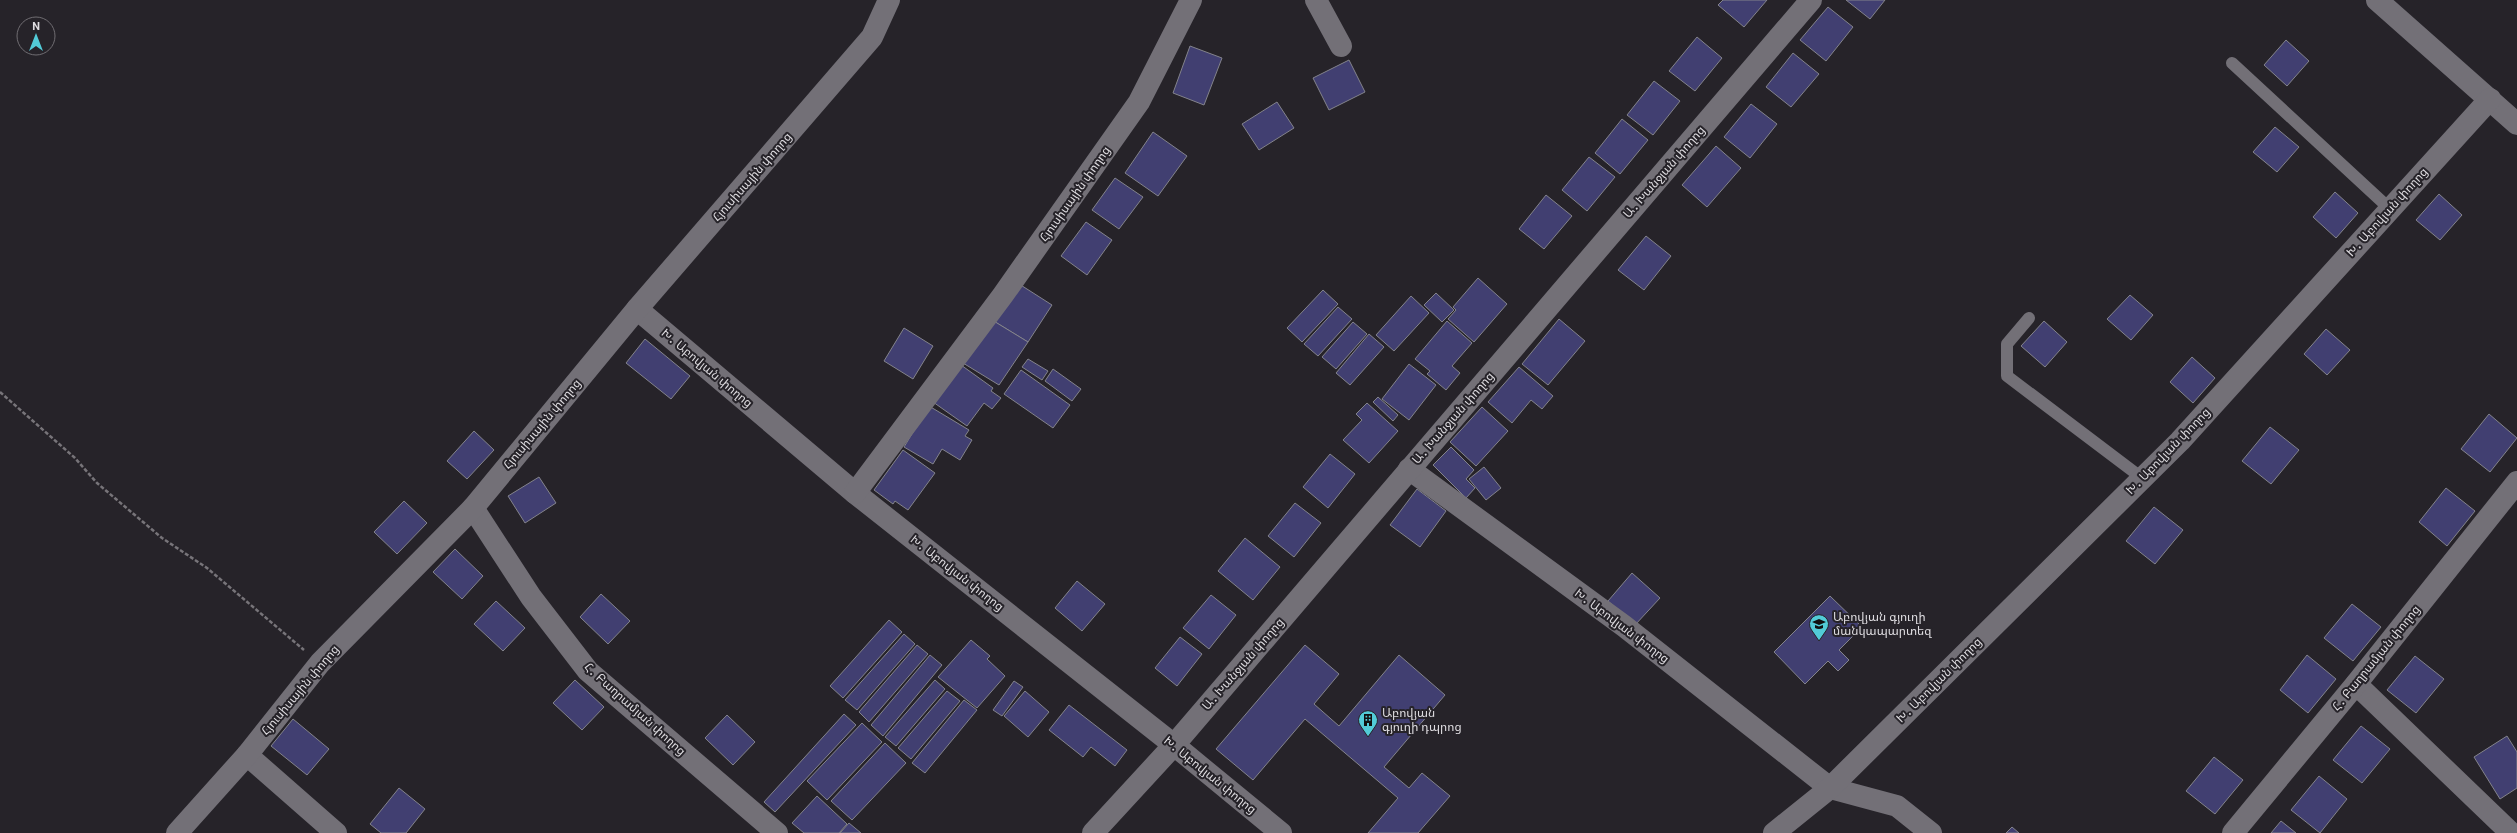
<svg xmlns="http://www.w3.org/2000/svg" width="2517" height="833" font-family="Roboto,'Noto Sans Armenian',sans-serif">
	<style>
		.building { fill: #413f71; stroke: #83838b }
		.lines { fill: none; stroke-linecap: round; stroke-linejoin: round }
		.path { stroke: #777479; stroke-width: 2.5; stroke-dasharray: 4 2; stroke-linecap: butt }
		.service { stroke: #737077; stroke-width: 12 }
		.minor { stroke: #737077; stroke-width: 22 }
		.tertiary { stroke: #737077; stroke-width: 22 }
		.labels { text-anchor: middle; stroke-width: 4; stroke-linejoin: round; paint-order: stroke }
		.street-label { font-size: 12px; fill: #dedce0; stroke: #262329 }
		.poi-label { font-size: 12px; fill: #dedce0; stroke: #262329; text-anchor: start }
	</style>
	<rect width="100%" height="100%" fill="#262329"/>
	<!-- building -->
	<g class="building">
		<path d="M1723,0H1767L1744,27L1718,5Z"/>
		<path d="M1846,0H1885L1870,19Z"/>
		<path d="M1828,7L1853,27L1826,61L1800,40Z"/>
		<path d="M1697,37L1722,58L1695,91L1669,71Z"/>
		<path d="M2286,40L2309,61L2287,86L2264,65Z"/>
		<path d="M1190,46L1222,58L1204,105L1173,93Z"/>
		<path d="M1793,53L1819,74L1791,107L1766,87Z"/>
		<path d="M1349,60L1365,92L1329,110L1313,78Z"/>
		<path d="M1654,81L1680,101L1653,135L1627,115Z"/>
		<path d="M1277,102L1294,128L1259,150L1242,124Z"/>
		<path d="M1751,104L1777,124L1750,158L1724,137Z"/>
		<path d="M1622,119L1648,140L1620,174L1595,153Z"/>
		<path d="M2275,127L2299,147L2277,172L2253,152Z"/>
		<path d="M1153,132L1187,156L1158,196L1125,173Z"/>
		<path d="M1716,146L1741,168L1707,207L1682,185Z"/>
		<path d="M1589,157L1615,177L1587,211L1562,190Z"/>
		<path d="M1115,178L1143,197L1119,229L1092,210Z"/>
		<path d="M2335,192L2358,213L2336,238L2313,217Z"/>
		<path d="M2439,194L2462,215L2440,240L2416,220Z"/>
		<path d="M1546,195L1572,216L1544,249L1519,229Z"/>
		<path d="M1086,222L1112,240L1087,275L1061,256Z"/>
		<path d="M1646,236L1671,256L1644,290L1618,270Z"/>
		<path d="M1478,278L1507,304L1474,342L1448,319L1456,310L1453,307Z"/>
		<path d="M1016,282L1052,305L1028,342L992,320Z"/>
		<path d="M1323,290L1338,304L1302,342L1287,328Z"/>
		<path d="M1436,293L1454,310L1442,322L1424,305Z"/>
		<path d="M2130,295L2153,315L2131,340L2107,319Z"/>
		<path d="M1411,296L1429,313L1394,351L1376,335Z"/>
		<path d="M1338,307L1352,319L1318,356L1304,344Z"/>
		<path d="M1559,319L1585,341L1548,385L1522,364Z"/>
		<path d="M992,320L1028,342L999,385L963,363Z"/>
		<path d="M1447,321L1472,343L1452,366L1460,373L1446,390L1427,374L1430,371L1415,359Z"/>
		<path d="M2044,321L2067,342L2045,367L2021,346Z"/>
		<path d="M1353,322L1367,334L1336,369L1322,357Z"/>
		<path d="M904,328L933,346L913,379L884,361Z"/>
		<path d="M2326,329L2350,350L2327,375L2304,354Z"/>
		<path d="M1369,334L1384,347L1350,385L1336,373Z"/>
		<path d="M645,339L690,376L671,399L626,363Z"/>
		<path d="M2192,357L2215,378L2193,403L2170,382Z"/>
		<path d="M1028,359L1048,371L1042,380L1022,367Z"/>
		<path d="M1409,364L1436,385L1409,420L1382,399Z"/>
		<path d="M961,365L993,388L991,391L1001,398L992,409L984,403L967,426L933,402Z"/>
		<path d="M1519,367L1553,396L1542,409L1531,400L1512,423L1488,402Z"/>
		<path d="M1053,369L1081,389L1072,401L1045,381Z"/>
		<path d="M1021,370L1070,405L1053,428L1004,394Z"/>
		<path d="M1378,397L1398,415L1393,421L1373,402Z"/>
		<path d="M1367,403L1398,431L1369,463L1343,440L1362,420L1356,414Z"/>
		<path d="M929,406L969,430L965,436L972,440L960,460L942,449L933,464L904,447Z"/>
		<path d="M1482,407L1508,431L1476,466L1450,442Z"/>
		<path d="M2489,414L2517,438L2490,472L2461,449Z"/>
		<path d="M2270,427L2299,450L2271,484L2242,461Z"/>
		<path d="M474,431L494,450L467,479L447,461Z"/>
		<path d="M1451,447L1474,470L1466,479L1475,488L1466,498L1433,465Z"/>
		<path d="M903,450L935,473L908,510L895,501L893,504L874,490Z"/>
		<path d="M1330,454L1355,474L1328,508L1303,487Z"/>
		<path d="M1484,467L1501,488L1486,500L1469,479Z"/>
		<path d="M539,477L556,503L525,523L508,496Z"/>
		<path d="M2446,488L2475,511L2447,546L2419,522Z"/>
		<path d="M1417,489L1446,511L1420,547L1390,525Z"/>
		<path d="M404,501L427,523L397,554L374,532Z"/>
		<path d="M1295,503L1321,523L1294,557L1268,536Z"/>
		<path d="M2154,507L2183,530L2155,564L2126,541Z"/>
		<path d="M1245,538L1280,567L1253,600L1218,571Z"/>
		<path d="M455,549L483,576L462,599L433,572Z"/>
		<path d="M1632,573L1660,598L1635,625L1608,601Z"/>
		<path d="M1077,581L1105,604L1082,631L1055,608Z"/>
		<path d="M601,594L630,621L608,644L580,617Z"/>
		<path d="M1211,595L1236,615L1209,649L1183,628Z"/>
		<path d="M1830,596L1862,627L1839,650L1849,660L1838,671L1828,661L1805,684L1774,652Z"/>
		<path d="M496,601L525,628L503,651L474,624Z"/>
		<path d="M2352,604L2381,627L2353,661L2324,638Z"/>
		<path d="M889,620L902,632L843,698L830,686Z"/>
		<path d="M904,634L915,644L857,710L845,700Z"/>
		<path d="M1180,637L1202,654L1177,686L1155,668Z"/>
		<path d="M971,640L990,656L987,659L1005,676L977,708L938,677Z"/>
		<path d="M917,645L928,654L869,722L859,712Z"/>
		<path d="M1305,645L1339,674L1314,704L1339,726L1399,655L1445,695L1384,767L1409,788L1422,773L1450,796L1418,833H1368L1398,798L1305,719L1253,780L1216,749Z"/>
		<path d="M930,655L942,665L883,736L871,725Z"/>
		<path d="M2307,655L2336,679L2308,713L2280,690Z"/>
		<path d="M2415,656L2444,679L2416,713L2387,690Z"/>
		<path d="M575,680L604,707L582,730L553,703Z"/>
		<path d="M935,680L945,689L896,746L885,737Z"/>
		<path d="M1014,681L1023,687L1002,716L993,710Z"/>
		<path d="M947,691L960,701L911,759L898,748Z"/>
		<path d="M1025,691L1049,712L1028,737L1004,716Z"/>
		<path d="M964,700L977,710L925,773L912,763Z"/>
		<path d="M1069,705L1127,750L1115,766L1091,747L1083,757L1049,730Z"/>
		<path d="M844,714L856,725L775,812L764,802Z"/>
		<path d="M727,715L755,742L733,765L705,738Z"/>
		<path d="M293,719L329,749L307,775L271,746Z"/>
		<path d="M862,723L882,742L827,800L807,781Z"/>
		<path d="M2361,726L2390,749L2362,783L2333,760Z"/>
		<path d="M2507,736L2517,752V788L2500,799L2474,757Z"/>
		<path d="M885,743L906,763L852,820L831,801Z"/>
		<path d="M2214,757L2243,780L2215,814L2186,791Z"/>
		<path d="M2319,776L2347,799L2320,833L2291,810Z"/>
		<path d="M399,788L425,809L406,833H381L370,824Z"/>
		<path d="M817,796L847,824L839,833H804L792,823Z"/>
		<path d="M2281,821L2296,833H2271Z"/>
		<path d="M849,823L861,833H840Z"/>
		<path d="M2012,827L2019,833H2006Z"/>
	</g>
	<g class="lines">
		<!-- path -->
		<path class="path" d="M0,392L75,458L97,483L162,538L207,568L304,650"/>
		<!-- service -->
		<g class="service">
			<path d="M2232,63L2390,209"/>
			<path d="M2029,318L2007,344V376L2142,478"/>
		</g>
		<!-- minor -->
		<g class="minor">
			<path d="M1316,0L1341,46"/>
			<path d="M2377,0L2517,124"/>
			<path d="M637,309L855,493L1174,745L1281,833"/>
			<path d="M1409,469L1624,626L1830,788L1897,806L1931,833"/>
			<path d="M855,493L1003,295L1139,102L1191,0"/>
			<path d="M473,508L531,597L588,671L777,833"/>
			<path d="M2356,684L2511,833"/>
			<path d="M247,755L336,833"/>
			<path d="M177,833L247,755L320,663L473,508L637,309L872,37L889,0"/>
			<path d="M1774,833L1830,788L2180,441L2490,99"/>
			<path d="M2233,833L2356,684L2517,482"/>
		</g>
		<!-- tertiary -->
		<path class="tertiary" d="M1093,833L1174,745L1811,0"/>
	</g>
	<!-- icons -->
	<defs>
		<symbol id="school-pin" viewBox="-11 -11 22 30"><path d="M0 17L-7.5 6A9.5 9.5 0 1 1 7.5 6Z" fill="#52cbd7" stroke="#262329"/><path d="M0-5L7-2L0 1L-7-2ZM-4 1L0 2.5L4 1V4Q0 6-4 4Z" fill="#111"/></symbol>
		<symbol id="building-pin" viewBox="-11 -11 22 30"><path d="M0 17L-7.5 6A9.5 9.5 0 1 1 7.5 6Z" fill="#52cbd7" stroke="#262329"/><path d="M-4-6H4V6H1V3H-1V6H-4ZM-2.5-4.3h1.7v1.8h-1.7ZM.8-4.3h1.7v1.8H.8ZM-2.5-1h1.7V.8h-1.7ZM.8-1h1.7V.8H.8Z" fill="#111"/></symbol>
	</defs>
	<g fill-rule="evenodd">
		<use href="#school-pin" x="1808" y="613" width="22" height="30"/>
		<use href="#building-pin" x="1357" y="709" width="22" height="30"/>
	</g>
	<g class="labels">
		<!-- street labels -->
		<g class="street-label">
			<text transform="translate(1664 172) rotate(-49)" y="4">Ա․ Խանջյան փողոց</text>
			<text transform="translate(752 177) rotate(-49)" y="4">Հյուսիսային փողոց</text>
			<text transform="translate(1075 194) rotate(-55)" y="4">Հյուսիսային փողոց</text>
			<text transform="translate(2387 212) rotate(-48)" y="4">Խ․ Աբովյան փողոց</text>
			<text transform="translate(707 368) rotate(40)" y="4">Խ․ Աբովյան փողոց</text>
			<text transform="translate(1453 418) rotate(-49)" y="4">Ա․ Խանջյան փողոց</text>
			<text transform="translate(542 424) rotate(-50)" y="4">Հյուսիսային փողոց</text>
			<text transform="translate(2168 451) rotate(-46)" y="4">Խ․ Աբովյան փողոց</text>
			<text transform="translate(957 573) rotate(38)" y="4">Խ․ Աբովյան փողոց</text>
			<text transform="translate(1622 626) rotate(37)" y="4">Խ․ Աբովյան փողոց</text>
			<text transform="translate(2376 658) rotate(-51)" y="4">Հ․ Բաղրամյան փողոց</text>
			<text transform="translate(1243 664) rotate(-49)" y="4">Ա․ Խանջյան փողոց</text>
			<text transform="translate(1939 680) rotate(-45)" y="4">Խ․ Աբովյան փողոց</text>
			<text transform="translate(300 690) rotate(-50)" y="4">Հյուսիսային փողոց</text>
			<text transform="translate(635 709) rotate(42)" y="4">Հ․ Բաղրամյան փողոց</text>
			<text transform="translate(1210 775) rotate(39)" y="4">Խ․ Աբովյան փողոց</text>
		</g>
		<!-- poi labels -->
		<g class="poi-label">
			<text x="1833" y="621">Աբովյան գյուղի<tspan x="1833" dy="14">մանկապարտեզ</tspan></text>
			<text x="1382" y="717">Աբովյան<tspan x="1382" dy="14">գյուղի դպրոց</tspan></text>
		</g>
	</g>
	<!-- north arrow -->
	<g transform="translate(36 36)"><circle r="19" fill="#262329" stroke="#706d72"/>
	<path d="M0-3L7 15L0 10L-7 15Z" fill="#52cbd7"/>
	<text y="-6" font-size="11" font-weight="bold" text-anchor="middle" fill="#dedce0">N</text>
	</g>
</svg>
